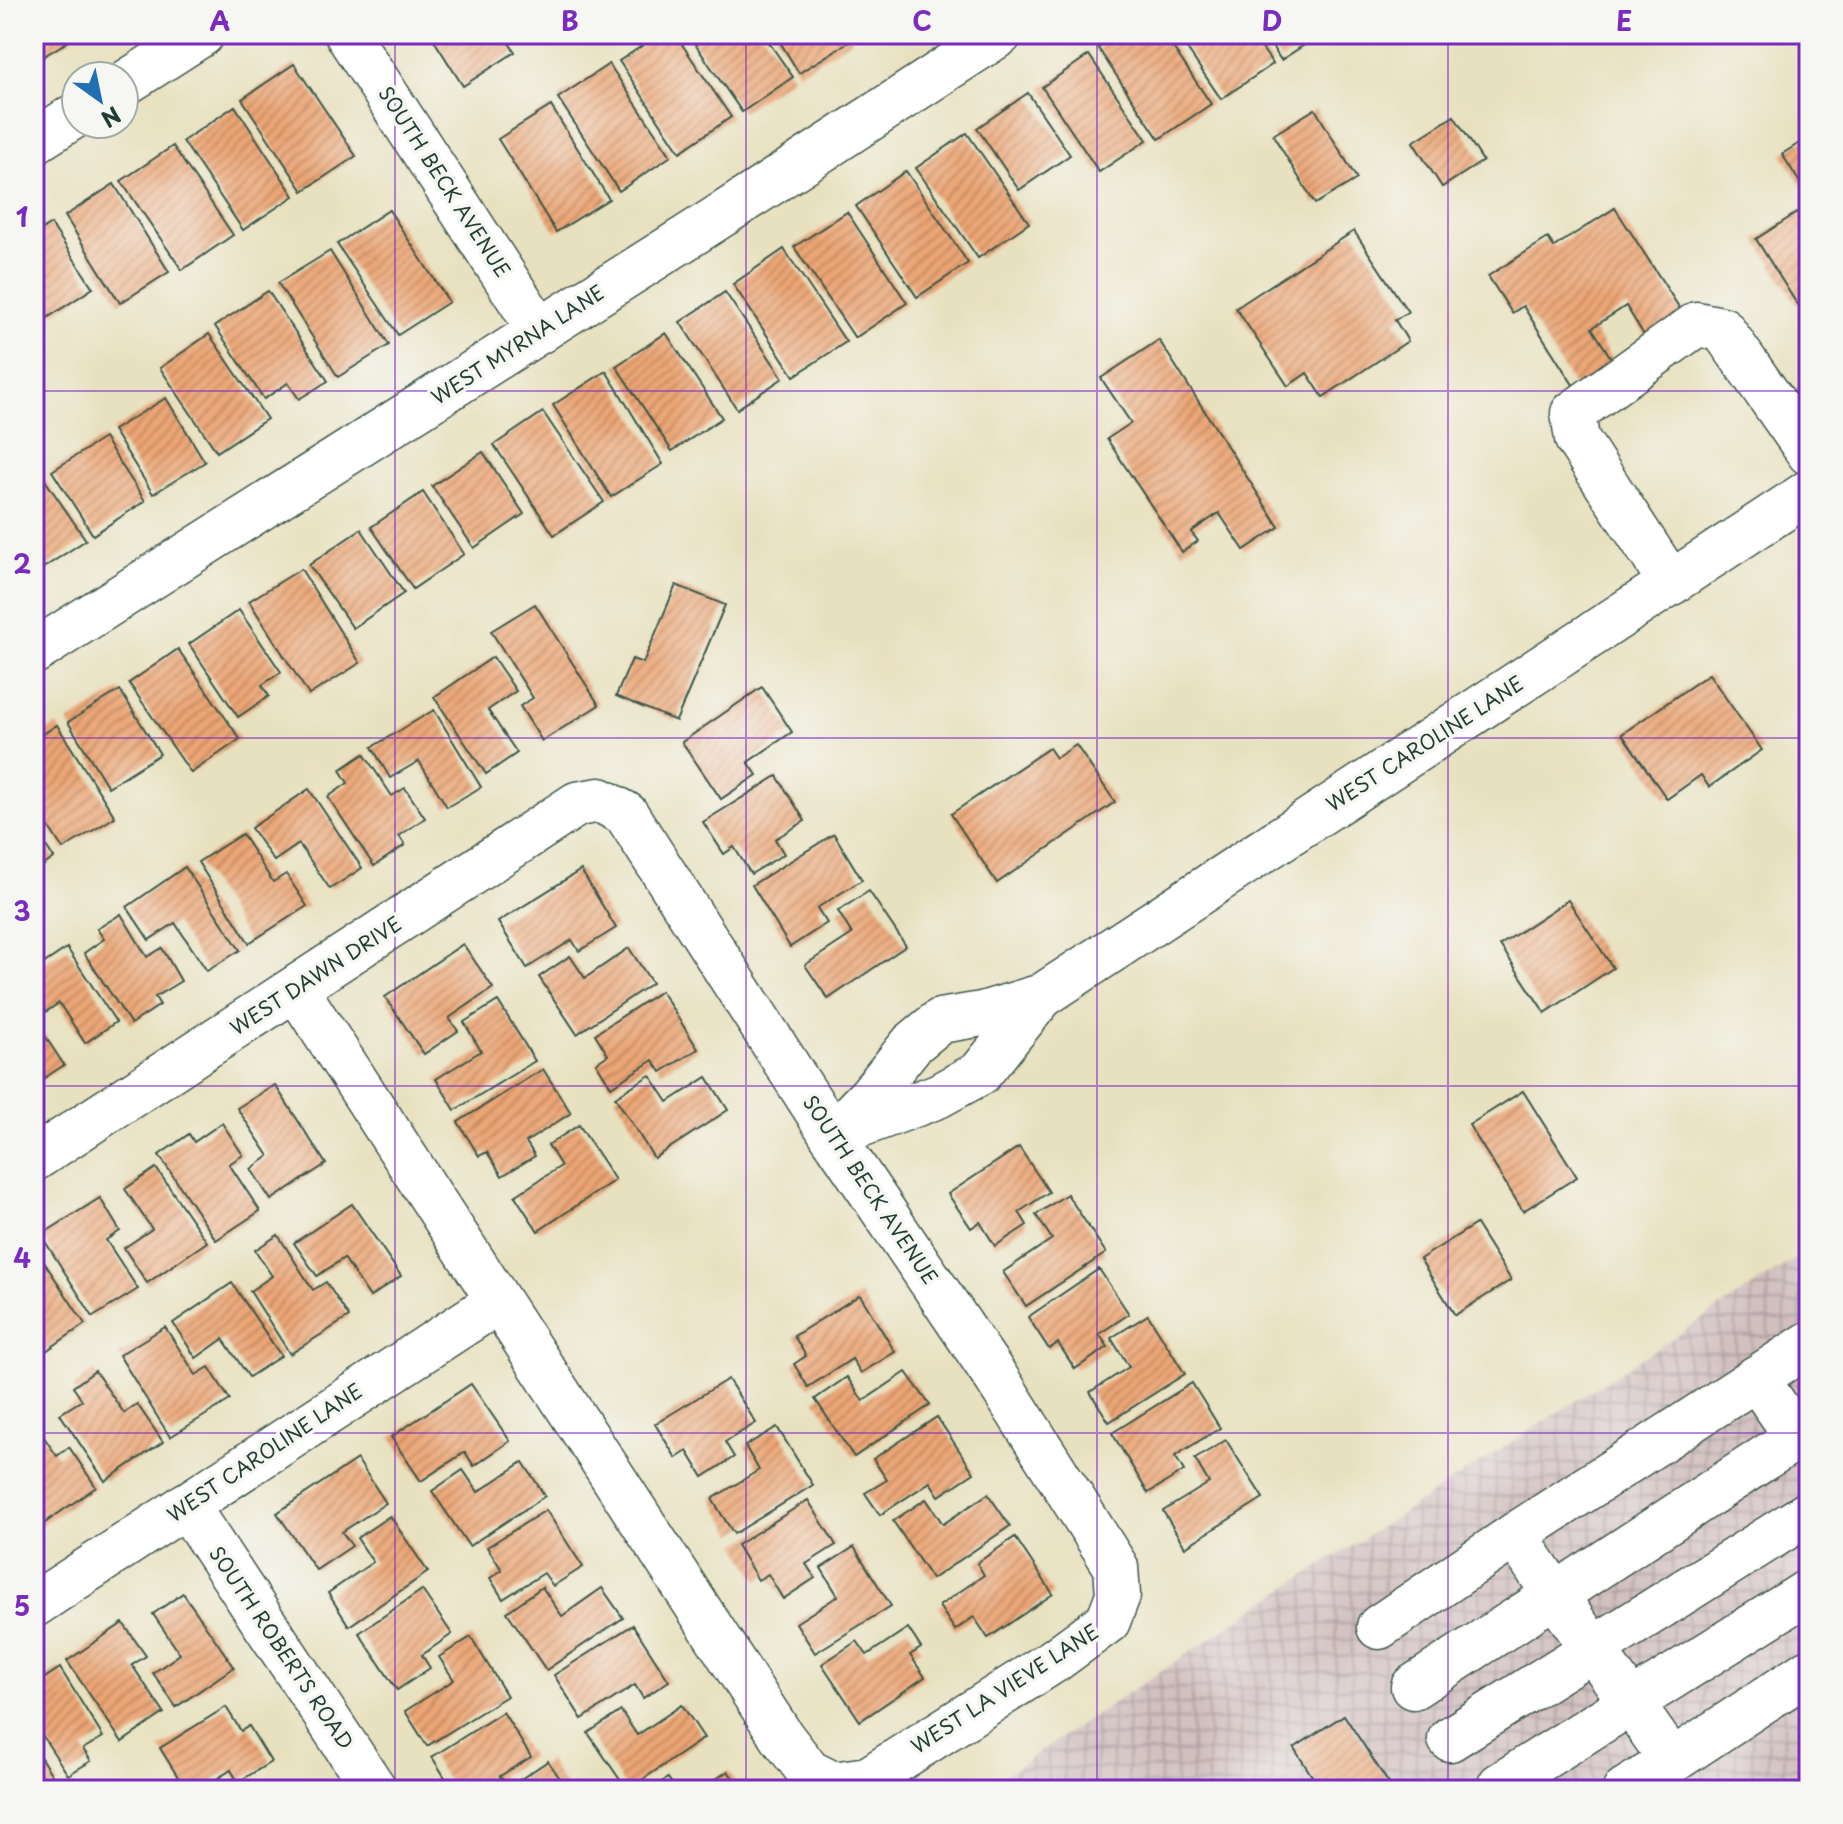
<svg xmlns="http://www.w3.org/2000/svg" width="1843" height="1824" font-family="'Playpen Sans',sans-serif">
	<style>
		.industrial { fill: url(#industrial-grid) }
		.building { fill: url(#building-hatch) }
		.lines { fill: none; stroke-linecap: round; stroke-linejoin: round }
		.minor-casing { stroke: #3d5649; stroke-width: 47 }
		.minor { stroke: #fff; stroke-width: 44 }
		.grid { fill: none; stroke: #7b2cbf; stroke-width: 2; stroke-opacity: 0.55 }
		.labels { text-anchor: middle; stroke-width: 7; stroke-linejoin: round; paint-order: stroke }
		.street-label { font-size: 20px; fill: #1f3d34; stroke: #f6f6f2 }
		.neatline { fill: none; stroke: #7b2cbf; stroke-width: 3 }
		.grid-label { font-size: 26px; text-anchor: middle; font-weight: bold; fill: #7b2cbf }
	</style>
	<defs>
		<pattern id="industrial-grid" width="8" height="8" patternUnits="userSpaceOnUse" patternTransform="scale(2)"><rect width="8" height="8" fill="#d2bfc0"/><path d="M0 4h8M4 0v8" fill="none" stroke="#aa9c9d"/></pattern>
		<pattern id="building-hatch" width="6" height="6" patternUnits="userSpaceOnUse" patternTransform="scale(2)"><rect width="6" height="6" fill="#eca575"/><path d="M-1 1l2-2M0 6l6-6M5 7l2-2" fill="none" stroke="#bf8861"/></pattern>
	</defs>
	<rect width="100%" height="100%" fill="#f6f6f2"/>
	<filter id="ink" filterUnits="userSpaceOnUse"><feTurbulence type="fractalNoise" baseFrequency=".0125" numOctaves="2"/><feDisplacementMap in="SourceGraphic" scale="16" xChannelSelector="R" yChannelSelector="G"/><feConvolveMatrix kernelMatrix="1 2 1 2 8 2 1 2 1" color-interpolation-filters="sRGB"/></filter>
	<filter id="wash" filterUnits="userSpaceOnUse"><feTurbulence type="fractalNoise" baseFrequency=".006" numOctaves="4" result="noise"/><feDisplacementMap in="SourceGraphic" scale="32" xChannelSelector="R" yChannelSelector="G"/><feGaussianBlur stdDeviation="1.8" result="paint"/><feColorMatrix in="noise" values="0 0 0 0 0 0 0 0 0 0 0 0 0 0 0 0 0 1.4 0 .05"/><feComposite in="paint" operator="in"/></filter>
	<g filter="url(#wash)">
		<rect width="100%" height="100%" fill="#e8e1c0"/>
		<!-- industrial -->
		<path class="industrial" d="M1809,1250V1790H983L1268,1600Z"/>
		<g id="blocks">
			<!-- building -->
			<g class="building">
				<path d="M34,34H68L72,39L34,62Z"/>
				<path d="M430,34H503L515,52L463,86Z"/>
				<path d="M660,34H675L731,117L680,152L619,61Z"/>
				<path d="M688,34H763L793,77L742,112Z"/>
				<path d="M775,34H849L852,40L799,73Z"/>
				<path d="M1119,34H1164L1211,104L1159,139L1098,48Z"/>
				<path d="M1177,34H1252L1273,64L1221,99Z"/>
				<path d="M1264,34H1321L1281,60Z"/>
				<path d="M1089,55L1147,140L1099,172L1042,87Z"/>
				<path d="M294,64L356,156L303,191L242,99Z"/>
				<path d="M609,64L671,156L619,191L558,98Z"/>
				<path d="M1028,93L1070,155L1019,190L977,128Z"/>
				<path d="M235,106L294,196L243,230L183,141Z"/>
				<path d="M551,106L609,199L556,232L498,139Z"/>
				<path d="M1315,109L1357,179L1315,204L1273,135Z"/>
				<path d="M1454,116L1483,161L1442,187L1413,142Z"/>
				<path d="M967,133L1029,223L978,258L916,168Z"/>
				<path d="M1809,137V197L1782,154Z"/>
				<path d="M173,146L233,235L182,270L121,181Z"/>
				<path d="M906,171L968,263L917,297L856,206Z"/>
				<path d="M114,184L169,272L120,303L65,216Z"/>
				<path d="M1809,205V296L1797,304L1756,239Z"/>
				<path d="M1615,208L1686,318L1649,343L1626,306L1592,328L1616,366L1577,391L1523,306L1512,313L1488,276L1548,238L1554,247Z"/>
				<path d="M389,210L449,302L398,335L337,244Z"/>
				<path d="M847,212L907,303L855,338L794,247Z"/>
				<path d="M51,224L93,288L41,322L34,311V235Z"/>
				<path d="M1354,231L1408,312L1395,320L1408,341L1323,397L1307,373L1288,386L1236,308Z"/>
				<path d="M784,249L846,342L794,376L733,284Z"/>
				<path d="M330,251L389,345L338,377L278,283Z"/>
				<path d="M268,291L328,381L299,399L288,383L264,399L215,326Z"/>
				<path d="M725,292L783,378L737,409L680,322Z"/>
				<path d="M666,333L722,418L672,451L616,366Z"/>
				<path d="M209,334L267,419L217,452L160,368Z"/>
				<path d="M1159,340L1279,527L1244,550L1219,513L1191,532L1198,541L1182,552L1107,439L1131,423L1101,378Z"/>
				<path d="M606,371L663,464L611,497L553,405Z"/>
				<path d="M166,398L205,462L153,494L113,430Z"/>
				<path d="M543,412L604,502L554,535L494,445Z"/>
				<path d="M104,438L145,501L93,535L52,471Z"/>
				<path d="M483,452L524,514L474,548L432,486Z"/>
				<path d="M34,464L86,540L34,574Z"/>
				<path d="M423,492L464,554L413,589L371,527Z"/>
				<path d="M361,529L404,593L353,628L309,565Z"/>
				<path d="M301,569L360,663L309,695L249,601Z"/>
				<path d="M676,585L725,605L676,721L616,696L632,659L643,663Z"/>
				<path d="M535,604L599,705L542,741L520,706L533,698L491,631Z"/>
				<path d="M239,610L281,672L262,685L269,696L238,717L189,644Z"/>
				<path d="M178,649L240,739L191,773L129,683Z"/>
				<path d="M493,657L516,691L488,710L517,753L486,774L434,697Z"/>
				<path d="M1709,674L1762,750L1709,787L1701,775L1667,799L1622,734Z"/>
				<path d="M762,687L792,732L748,762L757,775L721,799L682,742Z"/>
				<path d="M120,690L160,754L108,787L68,722Z"/>
				<path d="M434,710L481,787L447,807L419,761L390,778L372,747Z"/>
				<path d="M57,725L115,817L63,849L34,804V740Z"/>
				<path d="M1076,745L1115,802L997,883L951,814L1049,748L1056,758Z"/>
				<path d="M364,754L392,796L405,788L425,818L399,836L405,845L374,866L328,797L348,783L340,770Z"/>
				<path d="M777,776L805,821L775,839L784,854L751,874L734,847L724,854L703,822Z"/>
				<path d="M309,789L362,868L330,889L299,844L274,861L251,828Z"/>
				<path d="M34,828L54,858L34,872Z"/>
				<path d="M242,834L273,882L286,874L307,906L249,943L198,862Z"/>
				<path d="M834,834L862,880L817,908L827,923L790,947L752,885Z"/>
				<path d="M185,867L240,950L207,971L175,923L149,940L127,907Z"/>
				<path d="M581,870L616,928L579,951L572,940L527,968L498,922Z"/>
				<path d="M869,891L906,946L828,999L805,965L852,934L838,911Z"/>
				<path d="M1568,900L1613,968L1545,1013L1500,945Z"/>
				<path d="M121,914L147,957L162,948L181,981L155,997L160,1005L131,1024L84,953L104,939L97,929Z"/>
				<path d="M463,944L493,988L449,1018L458,1031L424,1054L385,997Z"/>
				<path d="M67,948L116,1022L85,1043L59,1003L34,1020V970Z"/>
				<path d="M629,948L652,983L577,1034L539,977L570,956L585,978Z"/>
				<path d="M661,991L698,1049L661,1072L653,1060L611,1087L596,1063L608,1055L595,1034Z"/>
				<path d="M498,1001L535,1061L455,1110L436,1079L481,1051L464,1022Z"/>
				<path d="M43,1033L64,1065L34,1085V1040Z"/>
				<path d="M543,1069L571,1113L526,1142L535,1156L502,1176L487,1152L479,1156L458,1122Z"/>
				<path d="M650,1075L668,1102L707,1077L728,1110L654,1158L615,1097Z"/>
				<path d="M275,1085L326,1164L271,1200L251,1169L269,1156L237,1108Z"/>
				<path d="M1523,1091L1577,1177L1523,1211L1469,1125Z"/>
				<path d="M222,1123L243,1155L229,1164L260,1211L216,1240L159,1155L189,1134L194,1142Z"/>
				<path d="M579,1125L615,1180L538,1231L515,1196L561,1166L548,1145Z"/>
				<path d="M1019,1147L1049,1192L1019,1212L1027,1225L995,1246L980,1222L971,1228L948,1194Z"/>
				<path d="M156,1168L207,1242L147,1283L124,1248L152,1229L125,1189Z"/>
				<path d="M1067,1194L1106,1253L1026,1306L1003,1272L1052,1239L1036,1215Z"/>
				<path d="M100,1198L120,1231L106,1240L138,1289L93,1317L41,1235Z"/>
				<path d="M352,1204L401,1276L370,1297L344,1258L317,1276L294,1243Z"/>
				<path d="M1476,1224L1511,1280L1455,1315L1420,1259Z"/>
				<path d="M278,1235L313,1290L326,1282L349,1317L290,1354L250,1291L272,1276L255,1250Z"/>
				<path d="M34,1247L85,1324L43,1353L34,1340Z"/>
				<path d="M1099,1269L1129,1314L1099,1334L1108,1347L1075,1369L1058,1343L1049,1349L1028,1317Z"/>
				<path d="M232,1283L281,1356L249,1377L223,1339L196,1358L173,1323Z"/>
				<path d="M860,1295L895,1352L861,1373L852,1359L808,1387L794,1364L806,1356L794,1336Z"/>
				<path d="M1148,1315L1185,1374L1109,1422L1090,1392L1129,1367L1111,1338Z"/>
				<path d="M165,1327L196,1375L209,1367L230,1400L170,1437L119,1355Z"/>
				<path d="M95,1371L124,1413L137,1404L163,1442L105,1481L60,1414L82,1400L73,1387Z"/>
				<path d="M906,1372L930,1405L854,1457L815,1399L847,1377L863,1401Z"/>
				<path d="M728,1379L756,1423L725,1442L734,1457L703,1477L687,1451L676,1458L655,1424Z"/>
				<path d="M1192,1383L1220,1428L1175,1456L1184,1471L1148,1493L1112,1433Z"/>
				<path d="M471,1384L510,1441L474,1466L465,1452L421,1481L391,1437Z"/>
				<path d="M937,1417L974,1473L939,1496L930,1482L880,1515L865,1493L887,1480L873,1459Z"/>
				<path d="M34,1423L57,1456L69,1447L96,1487L39,1527L34,1519Z"/>
				<path d="M777,1427L813,1485L734,1534L712,1499L759,1470L745,1446Z"/>
				<path d="M1226,1440L1263,1498L1185,1547L1163,1511L1209,1483L1195,1459Z"/>
				<path d="M357,1459L386,1503L342,1532L352,1546L316,1570L277,1513Z"/>
				<path d="M523,1462L545,1496L469,1546L432,1491L463,1470L478,1492Z"/>
				<path d="M988,1494L1010,1526L932,1579L893,1521L926,1499L943,1524Z"/>
				<path d="M808,1500L836,1545L806,1564L815,1578L783,1599L768,1574L758,1580L737,1545Z"/>
				<path d="M546,1510L583,1567L553,1586L544,1573L503,1599L490,1578L502,1570L487,1547Z"/>
				<path d="M390,1516L428,1572L349,1626L328,1593L373,1562L357,1538Z"/>
				<path d="M1015,1537L1053,1594L988,1638L974,1617L955,1630L939,1606L984,1575L977,1563Z"/>
				<path d="M854,1547L891,1606L815,1653L796,1623L838,1596L821,1568Z"/>
				<path d="M542,1587L562,1616L602,1588L623,1618L546,1670L507,1612Z"/>
				<path d="M422,1590L452,1634L422,1655L430,1668L397,1690L359,1633Z"/>
				<path d="M183,1593L234,1667L176,1707L153,1673L180,1654L153,1614Z"/>
				<path d="M123,1623L146,1656L132,1665L164,1713L122,1742L67,1661Z"/>
				<path d="M633,1625L669,1681L643,1698L635,1685L582,1719L554,1675Z"/>
				<path d="M908,1628L921,1648L910,1655L925,1677L860,1721L822,1664L857,1641L867,1655Z"/>
				<path d="M471,1637L507,1696L427,1746L405,1711L454,1680L439,1657Z"/>
				<path d="M60,1668L103,1737L83,1749L91,1761L68,1775L42,1735L34,1740V1685Z"/>
				<path d="M682,1705L704,1738L627,1790L588,1733L621,1711L637,1735Z"/>
				<path d="M226,1707L241,1731L249,1726L271,1762L238,1782L231,1770L199,1790H186L160,1748Z"/>
				<path d="M503,1712L531,1757L500,1776L510,1790H464L463,1787L453,1790L432,1757Z"/>
				<path d="M1344,1715L1393,1790H1321L1294,1748Z"/>
				<path d="M36,1750L58,1785L50,1790H34V1752Z"/>
				<path d="M548,1761L568,1790H525L518,1781Z"/>
				<path d="M728,1771L741,1790H699Z"/>
				<path d="M668,1778L676,1790H650Z"/>
			</g>
		</g>
	</g>
	<g filter="url(#ink)">
		<use href="#blocks" fill-opacity="0" stroke="#3d5649" stroke-width="2"/>
		<g class="lines">
			<defs>
				<g id="minor">
					<path d="M347,34L540,331"/>
					<path d="M124,84L202,34"/>
					<path d="M34,142L76,115"/>
					<path d="M1671,583L1577,439L1573,413L1697,324L1722,329L1809,453"/>
					<path d="M34,652L714,220L1000,34"/>
					<path d="M841,1132L938,1096L980,1073L1042,996"/>
					<path d="M832,1135L870,1096L912,1044L940,1021L982,1014L1042,996L1809,492"/>
					<path d="M34,1159L577,804L600,800L626,814L832,1135L997,1379L1116,1567L1118,1595L1108,1621L1055,1660L868,1779L833,1784L809,1772L782,1737L296,989"/>
					<path d="M1756,1378L1797,1437"/>
					<path d="M1809,1429L1555,1595L1672,1761L1809,1671"/>
					<path d="M186,1505L375,1790"/>
					<path d="M1515,1535L1809,1344"/>
					<path d="M34,1605L497,1302"/>
					<path d="M1379,1627L1515,1535L1555,1595L1413,1687"/>
					<path d="M1450,1739L1809,1513"/>
					<path d="M1500,1785L1809,1591"/>
					<path d="M1625,1790L1672,1761"/>
				</g>
			</defs>
			<!-- minor casing -->
			<use href="#minor" class="minor-casing"/>
			<!-- minor -->
			<use href="#minor" class="minor"/>
		</g>
	</g>
	<!-- grid -->
	<path class="grid" d="M395,34V1790M746,34V1790M1097,34V1790M1448,34V1790M34,391H1809M34,738H1809M34,1086H1809M34,1433H1809"/>
	<g class="labels">
		<!-- street labels -->
		<g class="street-label">
			<text transform="translate(444 182) rotate(57)" y="7">SOUTH BECK AVENUE</text>
			<text transform="translate(518 345) rotate(-33)" y="7">WEST MYRNA LANE</text>
			<text transform="translate(1425 744) rotate(-33)" y="7">WEST CAROLINE LANE</text>
			<text transform="translate(316 976) rotate(-33)" y="7">WEST DAWN DRIVE</text>
			<text transform="translate(870 1190) rotate(56)" y="7">SOUTH BECK AVENUE</text>
			<text transform="translate(265 1453) rotate(-34)" y="7">WEST CAROLINE LANE</text>
			<text transform="translate(281 1648) rotate(56)" y="7">SOUTH ROBERTS ROAD</text>
			<text transform="translate(1005 1689) rotate(-33)" y="7">WEST LA VIEVE LANE</text>
		</g>
	</g>
	<!-- margin -->
	<rect width="1843" height="1824" fill="none" stroke="#f6f6f2" stroke-width="88"/>
	<!-- north arrow -->
	<g transform="translate(100 100) rotate(147)"><circle r="38" fill="#f6f6f2" stroke="#a0aca6" stroke-width="2"/>
	<path d="M0-6L14 30L0 20L-14 30Z" fill="#1f6fb2"/>
	<text y="-12" font-size="22" font-weight="bold" text-anchor="middle" fill="#1f3d34">N</text>
	</g>
	<rect x="44" y="44" width="1755" height="1736" class="neatline"/>
	<g class="grid-label">
		<text x="220" y="31">A</text>
		<text x="570" y="31">B</text>
		<text x="922" y="31">C</text>
		<text x="1272" y="31">D</text>
		<text x="1624" y="31">E</text>
		<text x="22" y="227">1</text>
		<text x="22" y="574">2</text>
		<text x="22" y="921">3</text>
		<text x="22" y="1268">4</text>
		<text x="22" y="1616">5</text>
	</g>
</svg>
